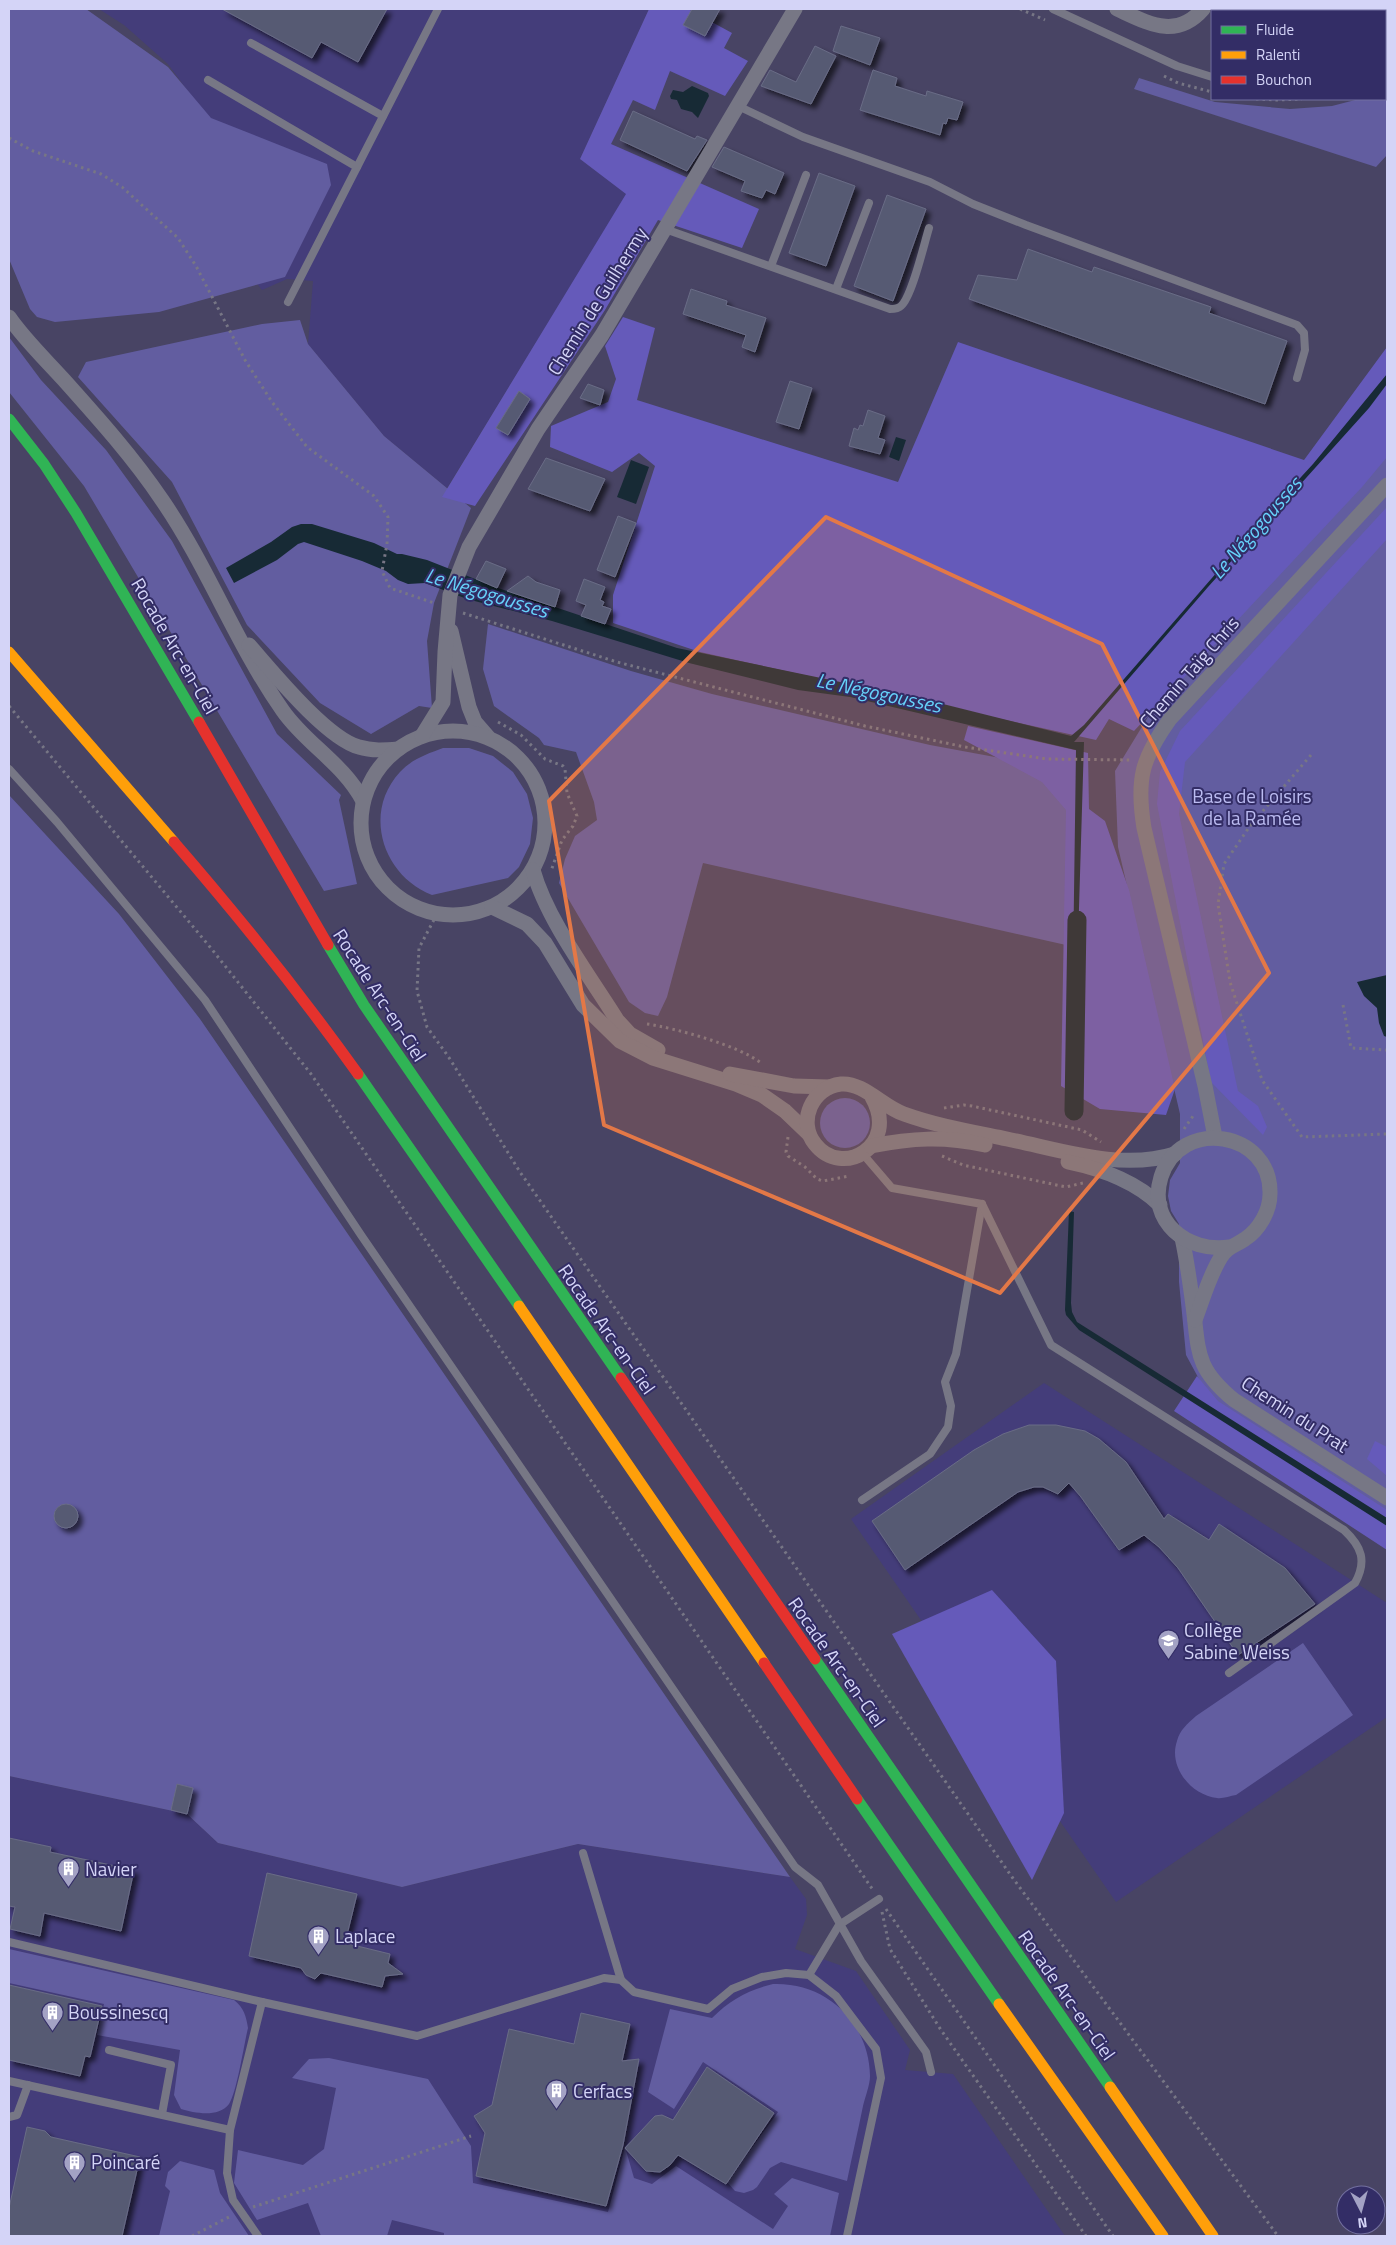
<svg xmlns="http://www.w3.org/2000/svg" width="1396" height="2245" font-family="'Titillium Web',sans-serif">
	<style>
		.built { fill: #443d7a }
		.green { fill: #625da0 }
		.forest { fill: #655aba }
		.water { fill: #172a35 }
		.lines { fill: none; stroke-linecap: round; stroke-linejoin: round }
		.canal { stroke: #172a35; stroke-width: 19 }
		.building { fill: #575a73; stroke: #696c86; filter: url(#shadow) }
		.path { stroke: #777685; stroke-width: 3; stroke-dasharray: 2.5 4; stroke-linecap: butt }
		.lane { stroke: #777785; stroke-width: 8 }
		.street { stroke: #777785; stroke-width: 15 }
		.fast { stroke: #30b455; stroke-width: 11 }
		.slow { stroke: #ff9f0a; stroke-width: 11 }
		.jam { stroke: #e5322d; stroke-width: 11 }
		.marked { fill: #e37847; fill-opacity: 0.2; stroke: #e37847; stroke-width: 4; stroke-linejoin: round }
		.labels { text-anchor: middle; stroke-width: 4; stroke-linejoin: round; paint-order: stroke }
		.street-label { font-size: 19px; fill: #d4d4f7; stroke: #332d66 }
		.park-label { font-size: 19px; fill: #bcbcf2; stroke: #332d66 }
		.poi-label { font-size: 19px; fill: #d4d4f7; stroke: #332d66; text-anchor: start }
		.water-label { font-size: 20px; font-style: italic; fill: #66d2fa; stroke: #332d66 }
	</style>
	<defs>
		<filter id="shadow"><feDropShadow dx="4.5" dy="4.5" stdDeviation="2.5" flood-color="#0009"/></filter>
	</defs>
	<rect width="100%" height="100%" fill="#484464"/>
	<!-- built -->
	<g class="built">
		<path d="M99,9H649L580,159L627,194L447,488L384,436L308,344L313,281L287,279L262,290L251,276L203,112L168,64L124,25Z"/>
		<path d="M1044,1383L1387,1603V1717L1116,1902L851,1519Z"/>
		<path d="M9,1776L187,1814L218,1843L402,1887L578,1844L790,1877L806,1899L807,1915L795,1949L856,1971L910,2050L905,2070L953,2074L1065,2236H9Z"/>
	</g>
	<!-- green -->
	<g class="green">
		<path d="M9,9H86L168,67L211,118L327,164L331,185L285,277L159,312L55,322L37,317L30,309L9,259Z"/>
		<path d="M1139,78L1215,102L1290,109L1332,106L1359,99H1385V90L1387,89V155L1376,167L1134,89Z"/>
		<path d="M300,320L308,344L384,436L471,508L434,603L427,641L432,708L419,706L371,734L320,703L247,625L172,482L78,377L86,362L262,324Z"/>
		<path d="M9,337L41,380L106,450L172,541L277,734L341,795L339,800L357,884L324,891L84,486L9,392Z"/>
		<path d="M1387,437V1511L1238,1418L1206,1392L1186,1355L1179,1282V1224L1171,1211L1168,1196L1170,1180L1180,1163V1114L1118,847L1115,771L1151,712Z"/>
		<path d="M488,624L631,671L712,694L930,745L1033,764L1072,765L1066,945L703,863L667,997L658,1016L645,1013L629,1002L559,883L565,859L575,836L597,820L594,802L576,752L544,745L539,738L494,706L483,669Z"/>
		<path d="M443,748H469L493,756L513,772L527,794L533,818L530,844L519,867L508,878L432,895C383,876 362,813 400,772C412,759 427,754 443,748Z"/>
		<path d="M9,795L119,914L200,1019L790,1877L578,1844L402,1887L218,1843L187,1814L9,1776Z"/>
		<circle cx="845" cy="1123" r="25"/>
		<path d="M1303,1643L1353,1715L1236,1795C1230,1796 1222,1799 1217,1798C1191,1795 1168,1767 1177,1741C1180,1730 1187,1724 1196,1716Z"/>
		<path d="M9,1949L234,2000C244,2008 246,2016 248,2028C244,2044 237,2092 229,2104C218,2118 195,2113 181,2109L174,2095L180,2050L97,2035L104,2004L9,1983Z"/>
		<path d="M773,1984C826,1982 869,2022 870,2076C870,2085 865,2097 863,2106C858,2131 852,2156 847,2181L781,2162L770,2168L757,2187L753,2190L744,2193L735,2191L727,2182L778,2112L703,2062L674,2109L648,2092L670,2009L712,2018C730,2000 748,1990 773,1984Z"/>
		<path d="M329,2058L428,2079L471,2146L473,2183L608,2212L625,2147L634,2178L652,2184L676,2166L773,2229L788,2206L774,2194L792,2178L839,2193L830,2236H444V2233L392,2220L387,2236H321L308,2203L257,2220L234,2183L238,2150L303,2165L324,2149L336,2088L292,2078L309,2059Z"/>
		<path d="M180,2161L214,2170L220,2193L249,2236H159L170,2191L165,2186L168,2172Z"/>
	</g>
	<!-- forest -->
	<g class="forest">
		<path d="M649,9H688L732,33L724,48L748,61L725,96L670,71L655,110L633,100L611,144L759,209L742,248L658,220L605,310L475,506L442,497L626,194L580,159Z"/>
		<path d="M623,317L655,328L637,400L898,482L958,342L1304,460L1387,347V457L1362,487L1134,731L1109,719L1096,740L700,652L613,623V595L655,466L639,453L612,472L550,447L551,426L608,402L616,379L605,346Z"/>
		<path d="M1387,507V539L1185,762L1179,814L1238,1091L1258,1106L1267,1127L1263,1135L1211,1082L1157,804L1160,772L1180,731Z"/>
		<path d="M968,726L1088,753L1089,809L1105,821L1129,890L1175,1089L1166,1115L1100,1109L1061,1086L1066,810L1042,782L964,740Z"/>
		<path d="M1197,1376L1218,1401L1387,1510V1550L1174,1411Z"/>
		<path d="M1375,1441L1387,1447V1476L1367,1459Z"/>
		<path d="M992,1590L1056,1661L1064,1813L1032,1880L892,1634Z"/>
	</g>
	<!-- water -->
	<g class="water">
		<path d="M692,86L708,93L709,96L698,118L692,112L681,109L677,100L671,99L670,96L673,90L683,92Z"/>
		<path d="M1387,374V384L1369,408L1208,587L1074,742H1084L1074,1074L1077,1111L1071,1110L1076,750L850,697L798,690L689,663L552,621L467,599L425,583L408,584L398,580L386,571L362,561L304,542L298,544L277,560L234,583L226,568L271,542L292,527L301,524H312L374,543L397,554H402L427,560L498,588L677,648L927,700L1071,736L1084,725L1279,501L1313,464Z"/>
		<path d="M896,437L906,440L899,461L889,457Z"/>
		<path d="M631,460L649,467L636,504L617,497Z"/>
		<path d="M1387,975V1037L1384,1036L1379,1023L1377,1008L1364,996L1357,982Z"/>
		<path d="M1069,1211L1074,1212L1071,1303L1072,1312L1077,1322L1387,1518V1526L1079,1330L1066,1315L1065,1310Z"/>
	</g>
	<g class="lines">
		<!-- canal -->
		<path class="canal" d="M1074,1111L1077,920"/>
	</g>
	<!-- building -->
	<g class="building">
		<path d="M222,9H387L358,62L321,42L312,58Z"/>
		<path d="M692,9H720L705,36L683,25Z"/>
		<path d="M841,26L880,38L870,65L833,51Z"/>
		<path d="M815,46L836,56L811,104L761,86L770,70L796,82Z"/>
		<path d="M873,70L897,78L895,86L926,96L927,91L963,102L957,120L948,118L946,124L943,123L940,135L860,110Z"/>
		<path d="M633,111L695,139L697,136L707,140L687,171L620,140Z"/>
		<path d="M724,147L784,173L775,194L766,190L762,198L741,191L745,181L712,167Z"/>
		<path d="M819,173L855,186L826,266L789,253Z"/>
		<path d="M887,195L926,209L893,301L854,286Z"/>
		<path d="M1028,249L1092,272L1094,267L1211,307L1209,313L1287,341L1265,404L969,299L978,275L1017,280Z"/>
		<path d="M691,289L727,301L726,305L766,318L755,352L742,347L746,335L683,314Z"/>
		<path d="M790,381L812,388L799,429L776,422Z"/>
		<path d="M588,384L604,390L600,405L580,398Z"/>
		<path d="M519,391L530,399L508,435L496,428Z"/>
		<path d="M868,410L885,416L878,438L885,440L880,454L849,446L854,428L858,430L860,425L863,426Z"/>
		<path d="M546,458L605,479L590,511L528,489Z"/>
		<path d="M618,516L636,523L615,577L597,570Z"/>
		<path d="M486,561L506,569L497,588L476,579Z"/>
		<path d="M528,576L536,582L560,590L555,607L507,591Z"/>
		<path d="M584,579L605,587L600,600L604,602L602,606L611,609L605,624L581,616L586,605L576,601Z"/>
		<path d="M1029,1425H1056L1085,1431L1099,1439L1126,1462L1164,1519L1168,1514L1209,1540L1219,1524L1285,1568L1315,1604L1238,1655L1178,1568L1159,1547L1144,1535L1119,1550L1081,1497L1069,1483L1058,1494L1043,1487H1034L1018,1492L905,1570L872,1521L974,1450L1003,1434Z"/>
		<circle cx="66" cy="1516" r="12"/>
		<path d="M177,1784L193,1788L187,1814L171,1810Z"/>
		<path d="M9,1838L51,1847L50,1852L134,1870L121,1931L44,1913L40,1936L10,1929L15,1907L9,1906Z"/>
		<path d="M267,1873L357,1894L345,1943L390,1954L388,1963L403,1974L385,1976L382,1987L321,1973L315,1979L306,1975L301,1968L249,1956Z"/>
		<path d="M9,1985L102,2006L90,2057L85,2056L80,2076L9,2060Z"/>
		<path d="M581,2013L630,2024L622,2061L639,2059L623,2145L606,2206L476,2176L485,2133L474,2116L492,2105L509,2029L574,2044Z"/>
		<path d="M707,2067L774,2113L726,2184L678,2155L670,2165L660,2172L646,2171L625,2148L655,2116L662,2115L673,2120Z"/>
		<path d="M27,2127L45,2131L51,2137L140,2157L122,2236H9V2208Z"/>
	</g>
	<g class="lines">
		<!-- path -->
		<g class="path">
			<path d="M1020,9L1045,20"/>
			<path d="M1164,76L1178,83L1212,92"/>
			<path d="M1256,99L1278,100L1302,99"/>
			<path d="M9,138L33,151L101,174L122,187L178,238L196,266L245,360L272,402L307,447L374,496L388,517L387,544L382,571L390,588L434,603"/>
			<path d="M463,613L617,662L865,726L965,747L1047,759L1131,760"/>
			<path d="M9,706L210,947L311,1074L873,1890"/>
			<path d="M498,722L521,735L545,759L563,766L565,769L567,793L577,816L573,826L562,840L551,871"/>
			<path d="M1311,755L1250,826L1224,864L1218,904L1230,982L1262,1080L1302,1137L1387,1134"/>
			<path d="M437,914L419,948L417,991L427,1027L448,1056L520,1172L1012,1877L1278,2236"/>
			<path d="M1343,1005L1351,1048L1387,1050"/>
			<path d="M647,1024C675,1028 740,1046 761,1063"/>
			<path d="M944,1108L964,1105L972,1106L1082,1130L1101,1142"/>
			<path d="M1184,1129L1193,1116H1195"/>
			<path d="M788,1137L786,1152L788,1156L805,1167L817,1179L823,1181L849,1176"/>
			<path d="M942,1156L963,1165L1066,1187L1083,1183"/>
			<path d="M886,1909L1113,2236"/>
			<path d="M882,1912L890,1949L941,2030L1086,2236"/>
			<path d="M253,2207L471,2136"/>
			<path d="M192,2236L231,2216"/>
		</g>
		<!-- lane -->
		<g class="lane">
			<path d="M1053,9L1177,66L1212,77"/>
			<path d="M251,43L383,116"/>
			<path d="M1385,64L1387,63"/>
			<path d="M208,80L357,167"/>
			<path d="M738,106L803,137L930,182L973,204L1026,225L1297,325L1304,333L1305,350L1297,378"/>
			<path d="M665,229L890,309C894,309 898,309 901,306C912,297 924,244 929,228"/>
			<path d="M771,266L806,175"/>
			<path d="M836,289L869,203"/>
			<path d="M288,302L438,9"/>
			<path d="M9,769L57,822L205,1000L361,1235L795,1867L818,1885L861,1961L926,2052L931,2072"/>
			<path d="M862,1153L892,1188L982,1204L956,1354L945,1382L951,1406L948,1427L930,1454L862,1500"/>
			<path d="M982,1204L1051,1345L1344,1530C1362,1547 1367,1561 1355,1583L1229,1673"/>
			<path d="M583,1853L621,1980"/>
			<path d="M9,1942L262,2002L417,2036L604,1978L621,1980L634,1992L708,2009L732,1989L762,1977L786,1973L809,1975L836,1996L876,2049L881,2078L847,2236"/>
			<path d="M809,1975L839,1925L879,1899"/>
			<path d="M109,2050L171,2065L162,2114"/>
			<path d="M9,2081L230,2130"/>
			<path d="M9,2117L17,2115L28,2085"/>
			<path d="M258,2236L233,2200L227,2173L230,2130L262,2002"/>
		</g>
		<!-- street -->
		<g class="street">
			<path d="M1117,9C1148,23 1176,40 1203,9"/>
			<path d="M9,317C24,339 45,359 64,380C98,418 133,457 162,500C208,567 236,644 283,711C306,744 344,764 363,801"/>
			<path d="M451,631L469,707L475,722L488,737"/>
			<path d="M249,645C272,671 326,738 359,747C372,751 385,750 398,749"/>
			<circle cx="453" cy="823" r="92"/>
			<path d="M422,736L443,702L445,652L450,595L469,547L538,429L602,335L795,9"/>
			<path d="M533,870C547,920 589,975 617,1020L630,1034L658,1050"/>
			<path d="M492,907L527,924L545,943L583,1005L620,1041L653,1058L736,1084L762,1095L785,1111L809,1134"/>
			<path d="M730,1074L794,1086L829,1087"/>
			<path d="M872,1097C900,1146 842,1179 815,1144C797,1122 812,1087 841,1084C863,1082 883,1107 904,1114C937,1126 973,1132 1007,1139C1061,1150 1121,1171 1175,1154"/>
			<path d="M1215,1137L1205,1086L1144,828C1136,779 1142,758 1170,719L1387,485"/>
			<path d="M871,1146C912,1138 943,1136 985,1145"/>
			<path d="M1068,1162C1102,1169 1135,1181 1160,1205"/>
			<path d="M1182,1238C1187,1261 1190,1283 1193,1306C1199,1352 1195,1368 1234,1400L1387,1498"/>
			<path d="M1195,1320C1203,1299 1209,1276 1221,1257C1228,1246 1235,1246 1245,1239C1259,1230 1270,1211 1270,1194C1272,1131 1180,1116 1161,1177C1147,1222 1188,1253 1229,1247"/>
		</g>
		<!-- fast -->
		<g class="fast">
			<path d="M9,419L44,464L76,513L199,722"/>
			<path d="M328,945L364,1005L621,1378"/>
			<path d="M358,1074L519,1306"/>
			<path d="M815,1659L1110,2087"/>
			<path d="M857,1799L999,2004"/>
		</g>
		<!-- slow -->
		<g class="slow">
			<path d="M9,652L174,842"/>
			<path d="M519,1306L764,1663"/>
			<path d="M999,2004L1163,2236"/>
			<path d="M1110,2087L1213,2236"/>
		</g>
		<!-- jam -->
		<g class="jam">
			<path d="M199,722L328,945"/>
			<path d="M174,842C239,917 300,993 358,1074"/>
			<path d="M621,1378L815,1659"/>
			<path d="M764,1663L857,1799"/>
		</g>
	</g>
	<!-- marked area -->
	<path class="marked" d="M826,517L1102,644L1269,973L1000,1293L604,1125L549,801Z"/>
	<!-- icons -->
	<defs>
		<symbol id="school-pin" viewBox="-11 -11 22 30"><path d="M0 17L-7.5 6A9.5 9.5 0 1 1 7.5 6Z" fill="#a3a2c4" stroke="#332d66"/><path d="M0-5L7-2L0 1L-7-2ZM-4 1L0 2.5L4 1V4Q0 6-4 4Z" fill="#fff"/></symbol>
		<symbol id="building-pin" viewBox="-11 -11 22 30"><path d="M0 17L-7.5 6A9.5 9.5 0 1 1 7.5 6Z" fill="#a3a2c4" stroke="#332d66"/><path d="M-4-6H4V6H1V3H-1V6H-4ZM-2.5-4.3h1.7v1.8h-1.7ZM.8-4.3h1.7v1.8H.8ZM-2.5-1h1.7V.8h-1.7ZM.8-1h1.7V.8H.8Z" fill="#fff"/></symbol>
	</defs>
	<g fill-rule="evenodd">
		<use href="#school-pin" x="1156" y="1628" width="25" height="34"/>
		<use href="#building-pin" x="56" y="1856" width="25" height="34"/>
		<use href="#building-pin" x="306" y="1924" width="25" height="34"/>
		<use href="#building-pin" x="40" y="2000" width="25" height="34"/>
		<use href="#building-pin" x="544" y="2078" width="25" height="34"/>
		<use href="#building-pin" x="62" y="2150" width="25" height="34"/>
	</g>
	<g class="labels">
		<!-- street labels -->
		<g class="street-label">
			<text transform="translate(597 301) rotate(-58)" y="7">Chemin de Guilhermy</text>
			<text transform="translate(175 646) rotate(60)" y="7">Rocade Arc-en-Ciel</text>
			<text transform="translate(1189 672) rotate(-49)" y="7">Chemin Taïg Chris</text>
			<text transform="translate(380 995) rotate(57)" y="7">Rocade Arc-en-Ciel</text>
			<text transform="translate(607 1329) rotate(55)" y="7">Rocade Arc-en-Ciel</text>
			<text transform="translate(1295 1414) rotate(33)" y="7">Chemin du Prat</text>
			<text transform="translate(837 1662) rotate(55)" y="7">Rocade Arc-en-Ciel</text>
			<text transform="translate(1067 1995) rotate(55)" y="7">Rocade Arc-en-Ciel</text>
		</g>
		<!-- park labels -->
		<g class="park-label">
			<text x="1252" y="803">Base de Loisirs<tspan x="1252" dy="22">de la Ramée</tspan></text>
		</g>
		<!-- poi labels -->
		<g class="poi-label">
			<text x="1184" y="1637">Collège<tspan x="1184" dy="22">Sabine Weiss</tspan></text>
			<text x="85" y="1876">Navier</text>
			<text x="335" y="1943">Laplace</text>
			<text x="68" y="2019">Boussinescq</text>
			<text x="573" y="2098">Cerfacs</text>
			<text x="91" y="2169">Poincaré</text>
		</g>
		<!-- water labels -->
		<g class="water-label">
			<text transform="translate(1256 528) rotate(-49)" y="7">Le Négogousses</text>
			<text transform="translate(487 593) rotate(17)" y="7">Le Négogousses</text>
			<text transform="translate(879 693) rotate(12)" y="7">Le Négogousses</text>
		</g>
	</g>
	<!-- border -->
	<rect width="1396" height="2245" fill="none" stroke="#d4d4f7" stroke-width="20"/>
	<!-- legend -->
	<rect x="1211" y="10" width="175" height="90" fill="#332d66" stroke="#7370a0"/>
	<rect x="1221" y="26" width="25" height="8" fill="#30b455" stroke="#7370a0"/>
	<text x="1256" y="35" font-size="15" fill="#d4d4f7">Fluide</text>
	<rect x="1221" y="51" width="25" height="8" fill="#ff9f0a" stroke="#7370a0"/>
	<text x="1256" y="60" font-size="15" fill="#d4d4f7">Ralenti</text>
	<rect x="1221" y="76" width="25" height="8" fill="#e5322d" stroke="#7370a0"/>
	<text x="1256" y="85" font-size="15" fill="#d4d4f7">Bouchon</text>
	<!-- north arrow -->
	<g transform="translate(1361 2210) rotate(174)"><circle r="24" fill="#332d66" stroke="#7370a0"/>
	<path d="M0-4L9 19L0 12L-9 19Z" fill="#a3a2c4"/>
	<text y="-8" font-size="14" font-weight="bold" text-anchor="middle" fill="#d4d4f7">N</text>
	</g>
</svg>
